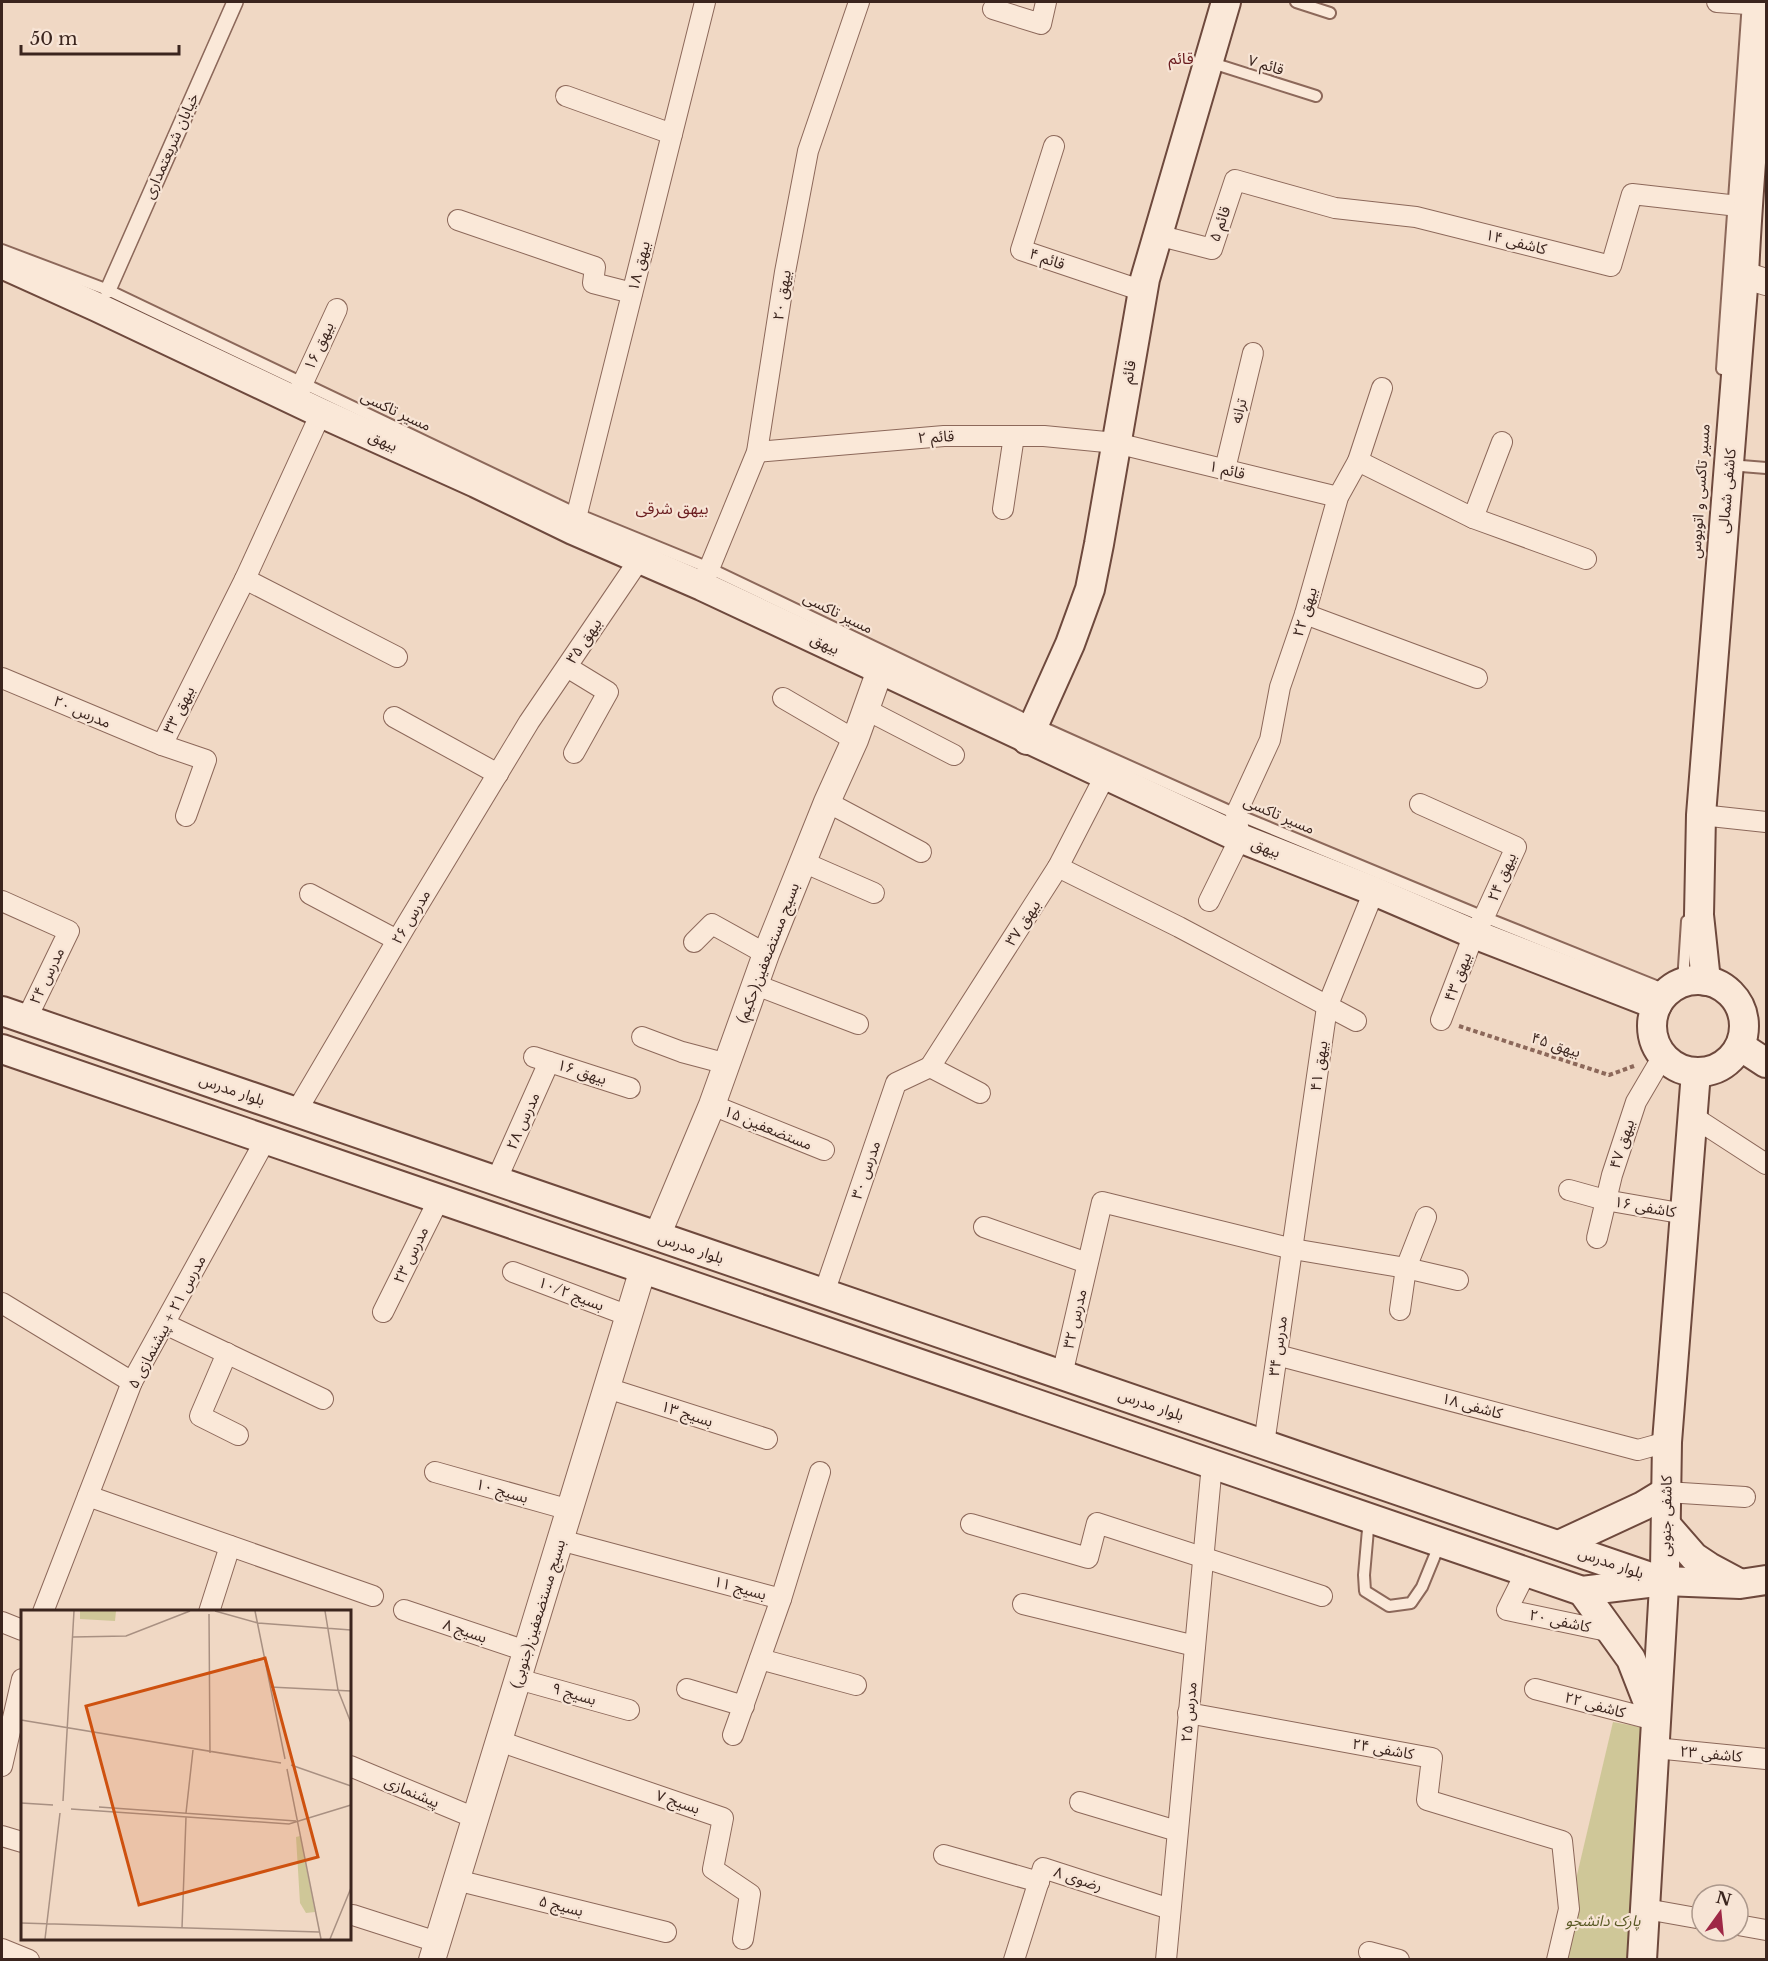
<svg xmlns="http://www.w3.org/2000/svg" width="1768" height="1961" font-family="'Libre Baskerville','Noto Sans Arabic',serif">
	<style>
		.green { fill: #cfc798 }
		.lines { fill: none; stroke-linecap: round; stroke-linejoin: round }
		.service-casing { stroke: #8c685a; stroke-width: 14 }
		.pedestrian-casing { stroke: #8c685a; stroke-width: 18 }
		.minor-casing { stroke: #8c685a; stroke-width: 22 }
		.tertiary-casing { stroke: #8c685a; stroke-width: 28 }
		.secondary-casing { stroke: #6e493d; stroke-width: 32 }
		.path { stroke: #8c685a; stroke-width: 4; stroke-dasharray: 4.5 3; stroke-linecap: butt }
		.service { stroke: #fae8d8; stroke-width: 10 }
		.pedestrian { stroke: #fae8d8; stroke-width: 15 }
		.minor { stroke: #fae8d8; stroke-width: 20 }
		.tertiary { stroke: #fae8d8; stroke-width: 26 }
		.secondary { stroke: #fae8d8; stroke-width: 28 }
		.labels { text-anchor: middle; stroke-width: 4.5; stroke-linejoin: round; paint-order: stroke }
		.street-label { font-size: 15px; fill: #3b251e; stroke: #f7e4d5 }
		.park-label { font-size: 15px; font-style: italic; fill: #595924; stroke: #f7e4d5 }
		.neighbourhood-label { font-size: 16px; fill: #6a1c1f; stroke: #f7e4d5 }
		.inset-road { fill: none; stroke: #a89082; stroke-width: 1.5 }
		.view { fill: #ce510f; fill-opacity: 0.15; stroke: #ce510f; stroke-width: 3 }
		.inset-edge { fill: none; stroke: #3b251e; stroke-width: 3 }
	</style>
	<rect width="100%" height="100%" fill="#f0d8c4"/>
	<!-- green -->
	<path class="green" d="M1613,1722L1651,1729L1637,1959L1557,1960Z"/>
	<g class="lines">
		<defs>
			<g id="service">
				<path d="M1296,2L1330,13"/>
				<path d="M1209,62L1316,96"/>
				<path d="M2,250L108,290L577,514L709,568L1035,724L1236,814L1484,917L1668,991"/>
				<path d="M1722,369L1748,2"/>
				<path d="M1729,465L1766,468"/>
				<path d="M1683,982L1687,921"/>
				<path d="M1369,1518L1364,1575L1365,1591L1389,1606L1411,1603L1422,1587L1440,1543"/>
			</g>
			<path id="pedestrian" d="M108,290L235,2"/>
			<g id="minor">
				<path d="M1717,2L1763,5"/>
				<path d="M993,9L1041,24L1046,2"/>
				<path d="M566,96L672,134"/>
				<path d="M1054,146L1021,250L1143,291"/>
				<path d="M458,220L595,267L593,283L632,293"/>
				<path d="M1157,235L1212,249L1235,180L1335,208L1416,217L1611,266L1632,194L1747,207"/>
				<path d="M295,400L337,309"/>
				<path d="M757,452L944,436H1044L1116,443L1338,497"/>
				<path d="M1358,461L1473,518L1502,442"/>
				<path d="M1225,469L1253,353"/>
				<path d="M1003,509L1014,436"/>
				<path d="M1473,518L1586,559"/>
				<path d="M573,530L705,2"/>
				<path d="M245,579L397,657"/>
				<path d="M702,586L757,452L785,272L808,151L859,2"/>
				<path d="M1305,614L1477,678"/>
				<path d="M567,667L608,692L574,753"/>
				<path d="M2,678L162,745L206,760L186,816"/>
				<path d="M783,698L855,740"/>
				<path d="M867,710L954,755"/>
				<path d="M394,717L498,774"/>
				<path d="M162,745L245,579L321,413"/>
				<path d="M827,802L921,852"/>
				<path d="M1420,804L1516,847L1484,917L1474,934L1441,1020"/>
				<path d="M1701,815L1766,822"/>
				<path d="M803,862L874,893"/>
				<path d="M1058,867L1179,927L1356,1021"/>
				<path d="M310,894L397,940"/>
				<path d="M2,901L69,931L26,1020"/>
				<path d="M1209,901L1240,838L1236,814L1270,740L1280,687L1305,614L1338,497L1358,461L1382,388"/>
				<path d="M694,942L712,924L766,954"/>
				<path d="M756,985L858,1024"/>
				<path d="M642,1037L682,1052L716,1061L725,1068"/>
				<path d="M534,1057L630,1088"/>
				<path d="M930,1067L1058,867L1106,774"/>
				<path d="M930,1067L980,1093"/>
				<path d="M712,1105L824,1150"/>
				<path d="M296,1112L405,927L529,722L639,560"/>
				<path d="M1692,1116L1766,1164"/>
				<path d="M496,1181L549,1062"/>
				<path d="M1569,1190L1605,1200L1685,1214"/>
				<path d="M984,1227L1087,1263"/>
				<path d="M1597,1238L1612,1175L1636,1102L1663,1056"/>
				<path d="M513,1272L629,1316"/>
				<path d="M824,1293L896,1083L930,1067"/>
				<path d="M2,1303L132,1382"/>
				<path d="M1400,1310L1406,1268L1426,1217"/>
				<path d="M383,1312L439,1199"/>
				<path d="M165,1324L323,1399"/>
				<path d="M227,1353L200,1416L238,1435"/>
				<path d="M1277,1355L1638,1450L1667,1442"/>
				<path d="M1062,1375L1102,1202L1293,1249L1406,1268L1458,1280"/>
				<path d="M607,1388L767,1439"/>
				<path d="M1264,1444L1327,1007L1374,891"/>
				<path d="M435,1472L570,1510"/>
				<path d="M1666,1492L1745,1497"/>
				<path d="M88,1496L373,1596"/>
				<path d="M971,1524L1088,1558L1097,1523L1322,1596"/>
				<path d="M560,1540L781,1599"/>
				<path d="M1526,1572L1507,1610L1612,1632"/>
				<path d="M1023,1604L1195,1646"/>
				<path d="M404,1610L526,1651"/>
				<path d="M43,1612L132,1382L266,1139"/>
				<path d="M209,1612L230,1546"/>
				<path d="M2,1622L22,1630"/>
				<path d="M760,1659L856,1685"/>
				<path d="M518,1679L629,1710"/>
				<path d="M687,1689L744,1706"/>
				<path d="M1535,1689L1655,1720"/>
				<path d="M1188,1713L1432,1758L1427,1800L1562,1841L1569,1909L1557,1960"/>
				<path d="M733,1735L781,1599L820,1472"/>
				<path d="M499,1741L723,1818L713,1869L750,1894L743,1939"/>
				<path d="M1655,1748L1766,1759"/>
				<path d="M2,1766L22,1679"/>
				<path d="M350,1766L475,1818"/>
				<path d="M1080,1802L1177,1831"/>
				<path d="M2,1836L22,1842"/>
				<path d="M944,1855L1039,1882"/>
				<path d="M456,1880L666,1932"/>
				<path d="M1646,1909L1702,1919"/>
				<path d="M353,1915L437,1942"/>
				<path d="M1738,1925L1766,1930"/>
				<path d="M2,1949L29,1960"/>
				<path d="M1369,1952L1399,1960"/>
				<path d="M1014,1960L1043,1868L1170,1909"/>
				<path d="M1166,1960L1212,1464"/>
			</g>
			<g id="tertiary">
				<path d="M1744,275L1766,282"/>
				<path d="M657,1236L712,1105L766,954L827,802L855,740L880,670"/>
				<path d="M432,1960L643,1269"/>
			</g>
			<g id="secondary">
				<path d="M2,264L97,307L321,413L476,483L573,530L702,586L1240,838L1374,891L1474,934L1657,1005"/>
				<path d="M1027,740L1070,644L1090,589L1099,544L1145,279L1226,2"/>
				<circle cx="1698" cy="1026" r="46"/>
				<path d="M1706,981L1699,915L1701,815L1744,275C1748,184 1757,93 1763,2"/>
				<path d="M2,1011L1656,1579"/>
				<path d="M1740,1046L1766,1063"/>
				<path d="M2,1049L1582,1591L1664,1581L1740,1584L1766,1580"/>
				<path d="M1667,1526L1694,1557L1709,1567L1737,1582"/>
				<path d="M1559,1545L1643,1506L1666,1492"/>
				<path d="M1582,1591L1631,1659L1652,1713"/>
				<path d="M1642,1960L1665,1569L1667,1442L1696,1072"/>
			</g>
		</defs>
		<!-- service casing -->
		<use href="#service" class="service-casing"/>
		<!-- pedestrian casing -->
		<use href="#pedestrian" class="pedestrian-casing"/>
		<!-- minor casing -->
		<use href="#minor" class="minor-casing"/>
		<!-- tertiary casing -->
		<use href="#tertiary" class="tertiary-casing"/>
		<!-- secondary casing -->
		<use href="#secondary" class="secondary-casing"/>
		<!-- path -->
		<path class="path" d="M1459,1026L1609,1075L1634,1066"/>
		<!-- service -->
		<use href="#service" class="service"/>
		<!-- pedestrian -->
		<use href="#pedestrian" class="pedestrian"/>
		<!-- minor -->
		<use href="#minor" class="minor"/>
		<!-- tertiary -->
		<use href="#tertiary" class="tertiary"/>
		<!-- secondary -->
		<use href="#secondary" class="secondary"/>
	</g>
	<g class="labels">
		<!-- street labels -->
		<g class="street-label">
			<text transform="translate(1266 65) rotate(17)" y="5">قائم ۷</text>
			<text transform="translate(171 146) rotate(-66)" y="5">خیابان شریعتمداری</text>
			<text transform="translate(1220 224) rotate(-71)" y="5">قائم ۵</text>
			<text transform="translate(1516 242) rotate(14)" y="5">کاشفی ۱۴</text>
			<text transform="translate(1047 259) rotate(19)" y="5">قائم ۴</text>
			<text transform="translate(639 266) rotate(-76)" y="5">بیهق ۱۸</text>
			<text transform="translate(782 295) rotate(-81)" y="5">بیهق ۲۰</text>
			<text transform="translate(319 346) rotate(-65)" y="5">بیهق ۱۶</text>
			<text transform="translate(1129 372) rotate(-80)" y="5">قائم</text>
			<text transform="translate(396 411) rotate(25)" y="5">مسیر تاکسی</text>
			<text transform="translate(1239 411) rotate(-76)" y="5">ترانه</text>
			<text transform="translate(936 437) rotate(-3)" y="5">قائم ۲</text>
			<text transform="translate(383 441) rotate(24)" y="5">بیهق</text>
			<text transform="translate(1227 470) rotate(14)" y="5">قائم ۱</text>
			<text transform="translate(1700 491) rotate(-86)" y="5">مسیر تاکسی و اتوبوس</text>
			<text transform="translate(1727 491) rotate(-85)" y="5">کاشفی شمالی</text>
			<text transform="translate(1305 612) rotate(-73)" y="5">بیهق ۲۲</text>
			<text transform="translate(838 613) rotate(26)" y="5">مسیر تاکسی</text>
			<text transform="translate(584 641) rotate(-56)" y="5">بیهق ۳۵</text>
			<text transform="translate(825 644) rotate(25)" y="5">بیهق</text>
			<text transform="translate(179 710) rotate(-63)" y="5">بیهق ۳۳</text>
			<text transform="translate(82 712) rotate(23)" y="5">مدرس ۲۰</text>
			<text transform="translate(1279 815) rotate(23)" y="5">مسیر تاکسی</text>
			<text transform="translate(1266 848) rotate(22)" y="5">بیهق</text>
			<text transform="translate(1502 877) rotate(-67)" y="5">بیهق ۲۴</text>
			<text transform="translate(411 917) rotate(-59)" y="5">مدرس ۲۶</text>
			<text transform="translate(1023 923) rotate(-57)" y="5">بیهق ۳۷</text>
			<text transform="translate(768 953) rotate(-69)" y="5">بسیج مستضعفین(حکیم)</text>
			<text transform="translate(47 976) rotate(-64)" y="5">مدرس ۲۴</text>
			<text transform="translate(1458 977) rotate(-69)" y="5">بیهق ۴۳</text>
			<text transform="translate(1556 1045) rotate(18)" y="5">بیهق ۴۵</text>
			<text transform="translate(1319 1066) rotate(-82)" y="5">بیهق ۴۱</text>
			<text transform="translate(582 1072) rotate(18)" y="5">بیهق ۱۶</text>
			<text transform="translate(232 1090) rotate(19)" y="5">بلوار مدرس</text>
			<text transform="translate(523 1121) rotate(-66)" y="5">مدرس ۲۸</text>
			<text transform="translate(768 1128) rotate(22)" y="5">مستضعفین ۱۵</text>
			<text transform="translate(1622 1144) rotate(-72)" y="5">بیهق ۴۷</text>
			<text transform="translate(866 1170) rotate(-71)" y="5">مدرس ۳۰</text>
			<text transform="translate(1645 1207) rotate(10)" y="5">کاشفی ۱۶</text>
			<text transform="translate(691 1248) rotate(19)" y="5">بلوار مدرس</text>
			<text transform="translate(411 1255) rotate(-64)" y="5">مدرس ۲۳</text>
			<text transform="translate(571 1294) rotate(21)" y="5">بسیج ۱۰/۲</text>
			<text transform="translate(1075 1319) rotate(-77)" y="5">مدرس ۳۲</text>
			<text transform="translate(167 1322) rotate(-62)" y="5">مدرس ۲۱ + پیشنمازی ۵</text>
			<text transform="translate(1278 1346) rotate(-82)" y="5">مدرس ۳۴</text>
			<text transform="translate(1151 1405) rotate(19)" y="5">بلوار مدرس</text>
			<text transform="translate(1472 1406) rotate(15)" y="5">کاشفی ۱۸</text>
			<text transform="translate(687 1414) rotate(18)" y="5">بسیج ۱۳</text>
			<text transform="translate(502 1491) rotate(16)" y="5">بسیج ۱۰</text>
			<text transform="translate(1666 1516) rotate(-89)" y="5">کاشفی جنوبی</text>
			<text transform="translate(1611 1563) rotate(19)" y="5">بلوار مدرس</text>
			<text transform="translate(740 1588) rotate(15)" y="5">بسیج ۱۱</text>
			<text transform="translate(538 1614) rotate(-73)" y="5">بسیج مستضعفین(جنوبی)</text>
			<text transform="translate(1560 1621) rotate(12)" y="5">کاشفی ۲۰</text>
			<text transform="translate(465 1631) rotate(19)" y="5">بسیج ۸</text>
			<text transform="translate(574 1694) rotate(16)" y="5">بسیج ۹</text>
			<text transform="translate(1595 1705) rotate(15)" y="5">کاشفی ۲۲</text>
			<text transform="translate(1189 1712) rotate(-85)" y="5">مدرس ۲۵</text>
			<text transform="translate(1383 1749) rotate(10)" y="5">کاشفی ۲۴</text>
			<text transform="translate(1711 1754) rotate(5)" y="5">کاشفی ۲۳</text>
			<text transform="translate(412 1792) rotate(23)" y="5">پیشنمازی</text>
			<text transform="translate(678 1802) rotate(19)" y="5">بسیج ۷</text>
			<text transform="translate(1078 1879) rotate(18)" y="5">رضوی ۸</text>
			<text transform="translate(561 1906) rotate(14)" y="5">بسیج ۵</text>
		</g>
		<!-- park labels -->
		<g class="park-label">
			<text x="1603" y="1926">پارک دانشجو</text>
		</g>
		<!-- neighbourhood labels -->
		<g class="neighbourhood-label">
			<text x="1181" y="64">قائم</text>
			<text x="672" y="514">بیهق شرقی</text>
		</g>
	</g>
	<!-- overview -->
	<g transform="translate(21 1610)">
		<rect width="330" height="330" fill="#f0d8c4"/>
		<path d="M59,1H95L94,11L59,9ZM279,226L294,302L285,303L279,293L275,227Z" fill="#cfc798"/>
		<path class="inset-road" d="M194,1L237,13L330,20M234,1L264,149M304,1L317,80L330,113M188,4L189,143M52,27L105,26L169,1M249,77L330,81M0,110L260,153M270,155L330,176M266,159L300,329M42,191L53,1M0,193L32,195M78,197L275,211M50,199L268,214L330,195M165,203L172,140M0,313L298,322M161,318L165,207M24,329L39,203M309,329L330,278"/>
		<path class="view" d="M244,48L297,247L118,295L65,96Z"/>
		<rect width="330" height="330" class="inset-edge"/>
	</g>
	<!-- border -->
	<rect width="1768" height="1961" fill="none" stroke="#3b251e" stroke-width="6"/>
	<!-- north arrow -->
	<g transform="translate(1720 1913) rotate(15)"><circle r="28" fill="#f7e4d5" stroke="#ac988c" stroke-width="1.5"/>
	<path d="M0-4.5L10 22L0 15L-10 22Z" fill="#9e2746"/>
	<text y="-9" font-size="16" font-weight="bold" text-anchor="middle" fill="#3b251e">N</text>
	</g>
	<!-- scale -->
	<path d="M21 45v9h158v-9" fill="none" stroke="#3b251e" stroke-width="3"/>
	<text x="30" y="45" font-size="18" fill="#3b251e" stroke="#f7e4d5" stroke-width="4.5" paint-order="stroke">50 m</text>
</svg>
